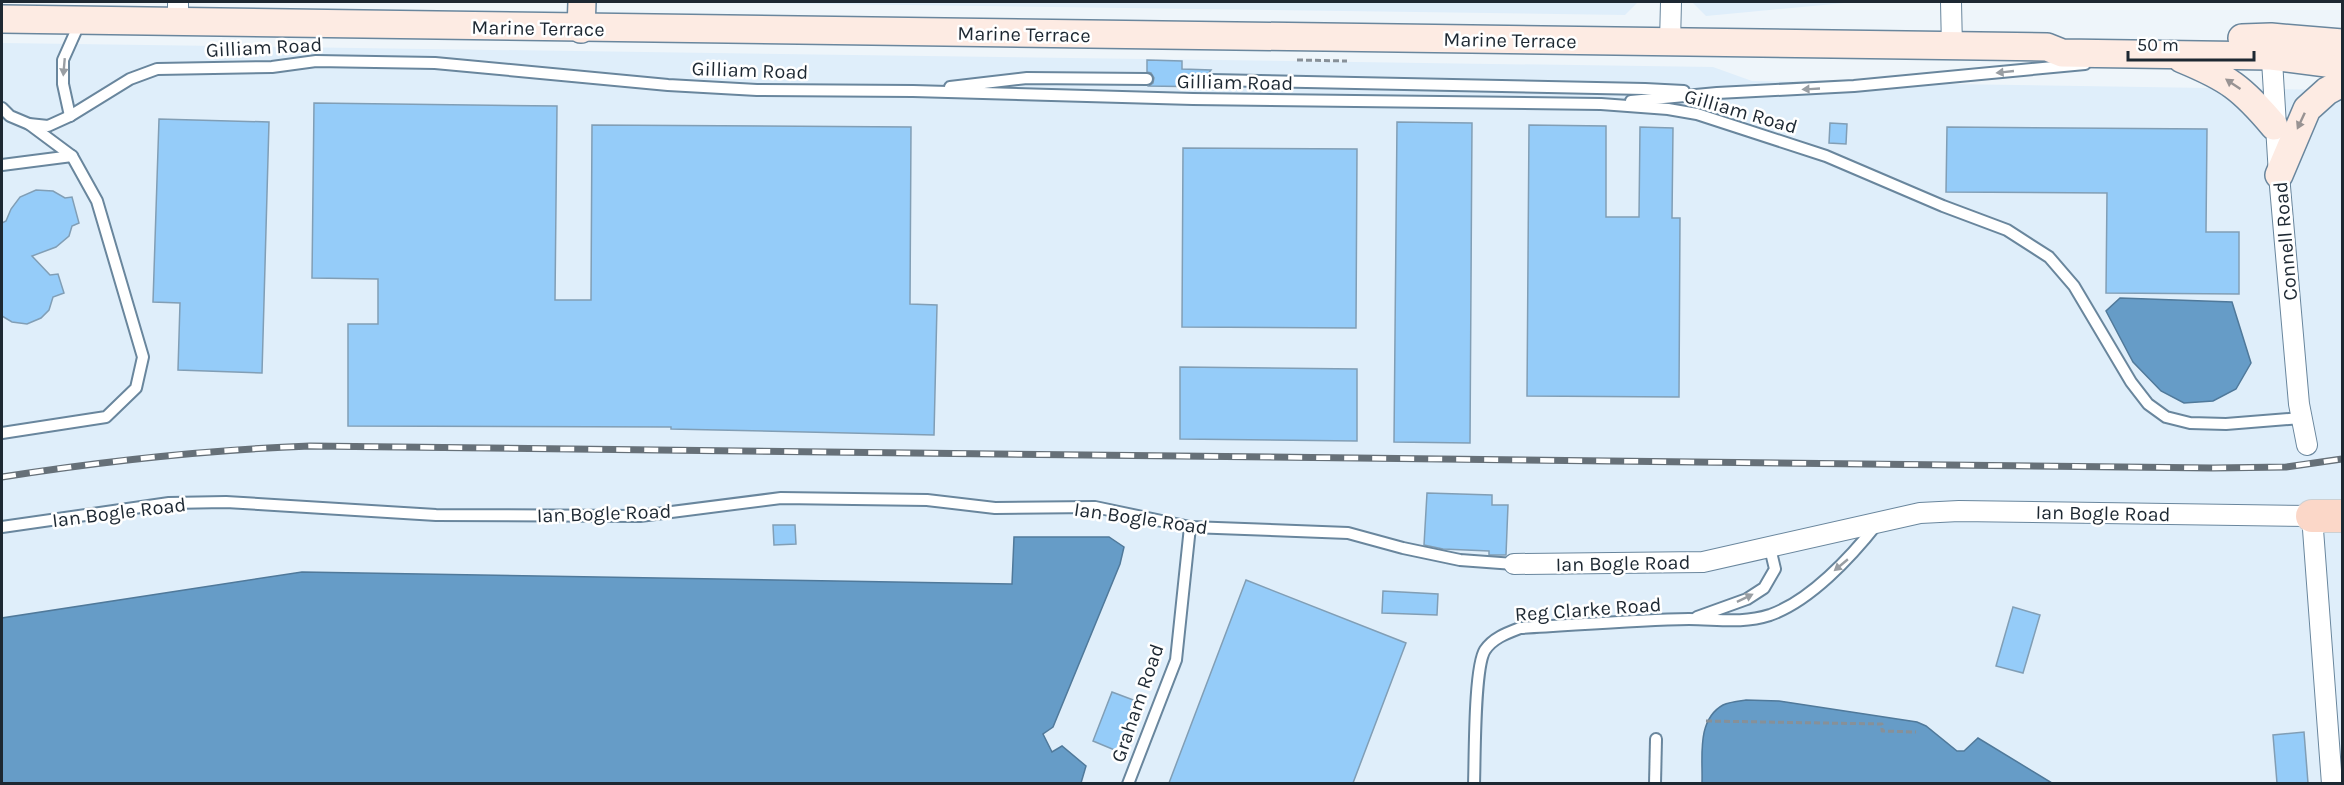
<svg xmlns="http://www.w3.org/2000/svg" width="2344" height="785" font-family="Karla,sans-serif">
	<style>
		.built { fill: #dfeefa }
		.water { fill: #669cc7; stroke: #50799a; stroke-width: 1.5 }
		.building { fill: #95ccf9; stroke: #819eb5; stroke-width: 1.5 }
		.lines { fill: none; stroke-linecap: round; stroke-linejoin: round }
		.lane-casing { stroke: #69869d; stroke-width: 14 }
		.street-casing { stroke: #69869d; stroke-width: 22 }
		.secondary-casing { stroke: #69869d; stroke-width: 30 }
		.primary-casing { stroke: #cdd0d2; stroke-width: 34 }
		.path { stroke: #879098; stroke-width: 3; stroke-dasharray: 6 3; stroke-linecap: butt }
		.lane { stroke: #fff; stroke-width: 10 }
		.street { stroke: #fff; stroke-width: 20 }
		.secondary { stroke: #fdebe3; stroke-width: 27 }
		.primary { stroke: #fbd7c8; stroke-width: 32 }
		.rail-casing { stroke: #667078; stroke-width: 7 }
		.rail { stroke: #fff; stroke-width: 4.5; stroke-dasharray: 14; stroke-linecap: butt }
		.oneway { fill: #999ea3 }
		.oneway2 { fill: #989393 }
		.labels { text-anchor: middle; stroke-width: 5; stroke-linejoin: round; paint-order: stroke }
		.street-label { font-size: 20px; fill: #1d2832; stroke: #fff }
	</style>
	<rect width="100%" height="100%" fill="#eef5fa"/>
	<!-- built -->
	<g class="built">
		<path d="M694,2H1638L1625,15Z"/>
		<path d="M1692,2H1855L1706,16Z"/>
		<path d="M2,43L1713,67L1752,81L2342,90V783H2052L1978,738L1964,751H1957L1926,726L1917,722L1779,701L1746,700L1706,721L1704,731L1702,783H1081L1086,766L1052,752L1043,733L1053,727L1058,713L1013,584L302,572L2,618Z"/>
	</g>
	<!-- water -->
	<g class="water">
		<path d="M2120,298L2232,302L2251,363L2236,389L2213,401L2184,403L2161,391L2133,362L2106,311Z"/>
		<path d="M1014,537H1109L1124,547L1120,564L1053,727L1043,734L1052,752L1062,746L1086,766L1081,783H2V618L302,572L1012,584Z"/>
		<path d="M1746,700L1779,701L1917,722L1926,726L1957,751H1964L1978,738L2052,783H1702C1703,758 1696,720 1723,705C1729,702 1739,701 1746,700Z"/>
	</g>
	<!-- building -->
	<g class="building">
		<path d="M1147,60L1182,61V69L1211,70L1204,79L1205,84L1210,87L1149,86L1153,83L1154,78L1151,73L1147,72Z"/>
		<path d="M314,103L557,106L555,300H591L592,125L911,127L910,304L937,305L934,435L671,429V427L348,426V324H378V279L312,278Z"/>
		<path d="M159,119L269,122L262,373L178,370L180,303L153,302Z"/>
		<path d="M1397,122L1472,123L1470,443L1394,442Z"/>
		<path d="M1830,123L1847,124L1846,144L1829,143Z"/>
		<path d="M1529,125L1606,126V217H1639L1640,127L1673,128L1672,218H1680L1679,397L1527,396Z"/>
		<path d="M1947,127L2207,129L2206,232H2239V294L2106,293L2107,193L1946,192Z"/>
		<path d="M1183,148L1357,149L1356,328L1182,327Z"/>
		<path d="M36,190L53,191L65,198L72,197L79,223L72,226L69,236L56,247L32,256L50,275L58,274L64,293L53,297L49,310L41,318L27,324L12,322L2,316V223L6,221L11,209L20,197Z"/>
		<path d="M1180,367L1357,369V441L1180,439Z"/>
		<path d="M1427,493L1492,495V505H1508L1506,555H1489V551L1443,549L1424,545Z"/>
		<path d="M773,525H795L796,544L774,545Z"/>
		<path d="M1246,580L1406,643L1353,783H1169Z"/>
		<path d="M1383,591L1438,594L1437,615L1382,613Z"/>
		<path d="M2013,607L2040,615L2023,673L1996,666Z"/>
		<path d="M1112,692L1136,701L1117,751L1093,741Z"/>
		<path d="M2304,732L2308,783H2277L2273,735Z"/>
	</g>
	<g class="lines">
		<defs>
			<g id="lane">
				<path d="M1211,80L1645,89L1684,91"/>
				<path d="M950,87L1027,78L1147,79"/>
				<path d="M1631,101L1717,93L1854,86L2085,64"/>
				<path d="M2,108L10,116L29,124L48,126L70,116L130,79L157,69L272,67L316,61L435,63L668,85L757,90L913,91L1193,99L1601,104L1668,109L1697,114L1826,156L1943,206L2007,230L2049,257L2074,286L2131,382L2148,404L2166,417L2190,423L2226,424L2301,418"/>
				<path d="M70,116L63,84V60L80,22"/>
				<path d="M2,165L72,156"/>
				<path d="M2,433L106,417L136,388L143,357L97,201L72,156L29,124"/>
				<path d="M2,527L169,503L226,502L436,515L640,516L781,498L927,500L995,508L1095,507L1190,527L1348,533L1403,548L1460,560L1514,564"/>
				<path d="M1697,617L1747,599L1764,588L1775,569L1770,548"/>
				<path d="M1128,784L1176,660L1190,527"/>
				<path d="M1474,784C1475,758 1474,667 1485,650C1493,638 1507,633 1520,628C1576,625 1632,620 1689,619C1717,619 1742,624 1770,615C1810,601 1851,557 1877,524"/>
				<path d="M1655,784L1656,739"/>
			</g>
			<g id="street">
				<path d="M1951,2L1952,48"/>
				<path d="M178,20V2"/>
				<path d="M1670,42L1671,2"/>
				<path d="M2271,44L2279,175L2299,404L2307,445"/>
				<path d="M1514,564L1703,562L1920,513L1959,511L2312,516L2332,784"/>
			</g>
			<g id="secondary">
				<path d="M2,19L2047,47L2062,53L2271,56L2342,65"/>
				<path d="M581,29L582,2"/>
				<path d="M2242,38L2271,37L2342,43"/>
				<path d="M2182,59C2228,78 2242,88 2274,126"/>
				<path d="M2279,175L2307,109L2327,91L2342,83"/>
			</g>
			<path id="primary" d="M2312,516H2342"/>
		</defs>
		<!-- lane casing -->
		<use href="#lane" class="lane-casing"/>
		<!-- street casing -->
		<use href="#street" class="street-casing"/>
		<!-- secondary casing -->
		<use href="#secondary" class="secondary-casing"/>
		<!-- primary casing -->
		<use href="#primary" class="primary-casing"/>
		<!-- path -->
		<g class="path">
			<path d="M1297,60L1347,61"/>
			<path d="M1706,721L1882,724V731L1916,732"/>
		</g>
		<!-- lane -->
		<use href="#lane" class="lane"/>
		<!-- street -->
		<use href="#street" class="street"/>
		<!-- secondary -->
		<use href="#secondary" class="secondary"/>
		<!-- primary -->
		<use href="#primary" class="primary"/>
		<defs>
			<path id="rail" d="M2,477C104,461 206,450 310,446L2213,468L2286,467L2342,459"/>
		</defs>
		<!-- rail casing -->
		<use href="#rail" class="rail-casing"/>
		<!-- rail -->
		<use href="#rail" class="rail"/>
	</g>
	<!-- one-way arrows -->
	<defs><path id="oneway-solid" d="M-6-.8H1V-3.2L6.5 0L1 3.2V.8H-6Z" transform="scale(1.5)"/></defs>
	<g class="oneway">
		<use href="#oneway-solid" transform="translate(64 67) rotate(95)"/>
		<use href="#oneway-solid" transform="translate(2005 72) rotate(174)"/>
		<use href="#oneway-solid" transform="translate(1811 89) rotate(177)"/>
		<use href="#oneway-solid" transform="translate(1841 565) rotate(140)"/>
		<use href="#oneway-solid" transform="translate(1745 598) rotate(-26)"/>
	</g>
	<g class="oneway2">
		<use href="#oneway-solid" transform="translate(2233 84) rotate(-146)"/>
		<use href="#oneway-solid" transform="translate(2301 121) rotate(115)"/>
	</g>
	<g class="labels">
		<!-- street labels -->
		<g class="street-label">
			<text transform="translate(538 28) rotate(1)" y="7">Marine Terrace</text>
			<text transform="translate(1024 34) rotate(1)" y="7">Marine Terrace</text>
			<text transform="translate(1510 40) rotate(1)" y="7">Marine Terrace</text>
			<text transform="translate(264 47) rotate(-3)" y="7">Gilliam Road</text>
			<text transform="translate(750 70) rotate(2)" y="7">Gilliam Road</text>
			<text transform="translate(1235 82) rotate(1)" y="7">Gilliam Road</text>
			<text transform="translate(1741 111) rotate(16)" y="7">Gilliam Road</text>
			<text transform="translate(2285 241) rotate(-95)" y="7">Connell Road</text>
			<text transform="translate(119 512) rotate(-7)" y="7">Ian Bogle Road</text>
			<text transform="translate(604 513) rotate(-2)" y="7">Ian Bogle Road</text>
			<text transform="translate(2103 513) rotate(1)" y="7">Ian Bogle Road</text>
			<text transform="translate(1141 518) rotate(8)" y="7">Ian Bogle Road</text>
			<text transform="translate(1623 563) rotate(-1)" y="7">Ian Bogle Road</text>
			<text transform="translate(1588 609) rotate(-4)" y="7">Reg Clarke Road</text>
			<text transform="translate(1137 703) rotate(-71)" y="7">Graham Road</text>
		</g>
	</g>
	<!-- border -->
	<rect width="2344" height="785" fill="none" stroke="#1d2832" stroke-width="6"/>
	<!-- scale -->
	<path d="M2128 51v9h126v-9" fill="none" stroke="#1d2832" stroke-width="3"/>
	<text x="2137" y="51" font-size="18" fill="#1d2832" stroke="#ffffff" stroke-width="4.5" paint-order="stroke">50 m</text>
</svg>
